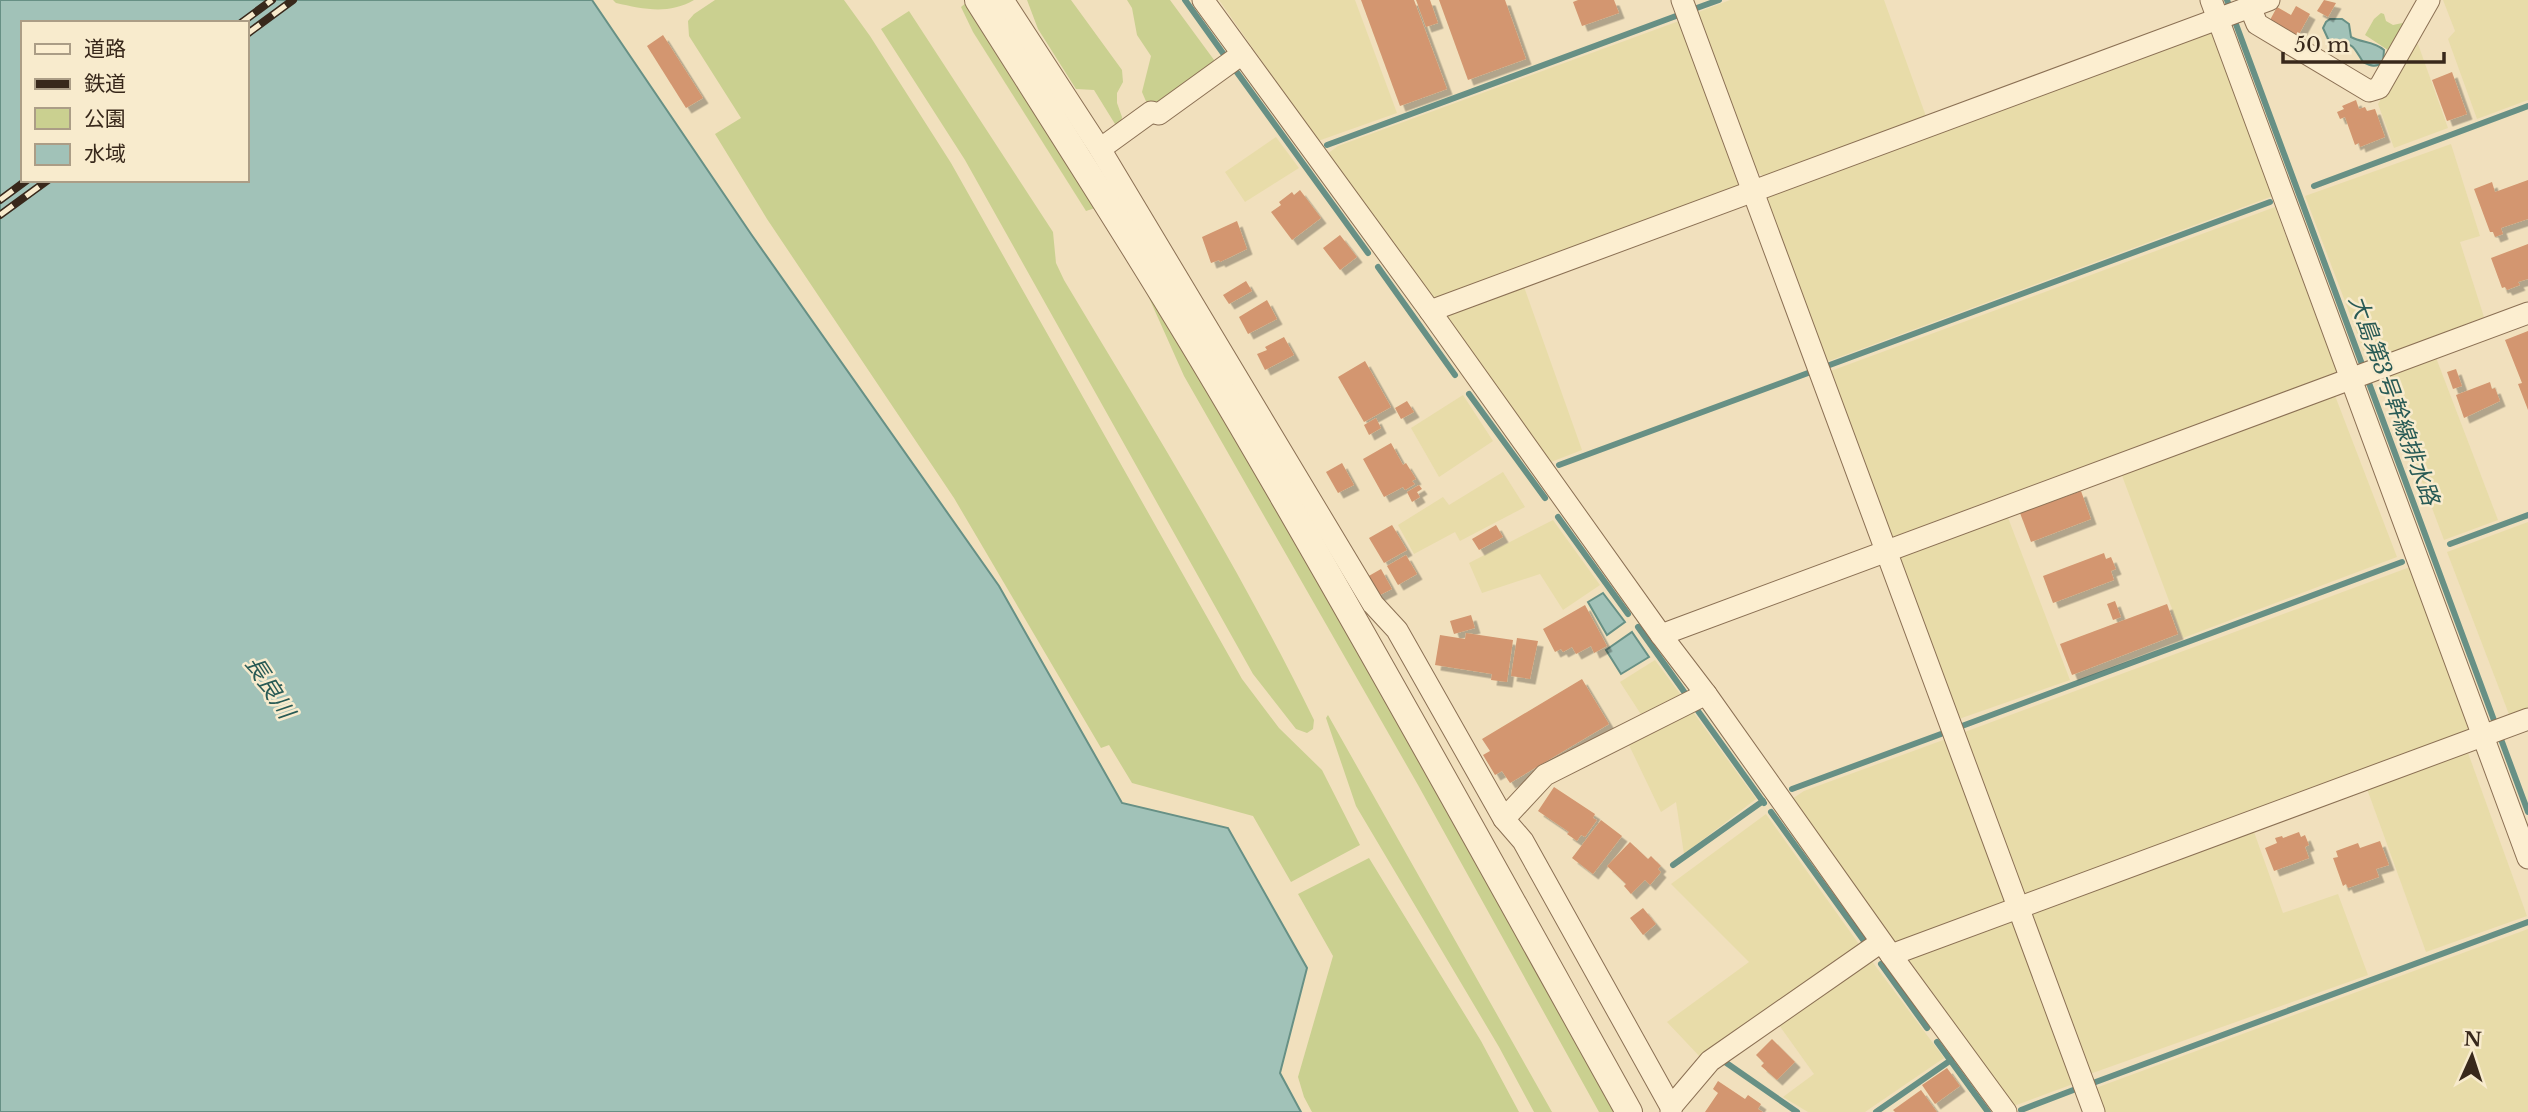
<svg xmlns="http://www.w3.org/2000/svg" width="2528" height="1112" font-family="'Libre Baskerville','Noto Sans JP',serif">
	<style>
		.farmland { fill: #e8dca9 }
		.green { fill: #cad090 }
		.water { fill: #a1c2b8; stroke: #679085; stroke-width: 2; fill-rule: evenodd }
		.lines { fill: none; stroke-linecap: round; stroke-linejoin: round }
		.stream { stroke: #679085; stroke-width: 6 }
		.building { fill: #d3966f; filter: url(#shadow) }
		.minor-casing { stroke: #8b7054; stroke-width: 23 }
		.tertiary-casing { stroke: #8b7054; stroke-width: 28 }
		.minor { stroke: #fceed0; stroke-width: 21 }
		.tertiary { stroke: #fceed0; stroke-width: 26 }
		.rail-casing { stroke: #38281b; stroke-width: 8 }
		.rail { stroke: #f8ebcd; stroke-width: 5; stroke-dasharray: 16; stroke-linecap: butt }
		.labels { text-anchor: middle; stroke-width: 5; stroke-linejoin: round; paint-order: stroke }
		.water-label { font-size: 23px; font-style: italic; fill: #285a55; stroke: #f8ebcd }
	</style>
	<defs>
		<filter id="shadow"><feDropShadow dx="5.5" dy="5.5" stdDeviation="0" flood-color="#0004"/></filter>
	</defs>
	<rect width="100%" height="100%" fill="#f1e0bd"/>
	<!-- farmland -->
	<g class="farmland">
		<path d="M1219,0H1355L1397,113L1318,141Z"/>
		<path d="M1730,0H1884L1927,119L1765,177L1755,171L1696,13Z"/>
		<path d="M2443,0H2528V100L2477,119L2448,39L2455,31Z"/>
		<path d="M1679,21L1739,187L1436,301L1327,154L1338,146Z"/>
		<path d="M2211,31L2273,196L1826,362L1764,196Z"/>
		<path d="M2418,44L2448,128L2394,148L2378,104L2413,45Z"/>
		<path d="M1276,137L1299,168L1245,202L1225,172Z"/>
		<path d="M2451,144L2480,236L2460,242L2484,317L2368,362L2305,196Z"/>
		<path d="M2275,207L2337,372L1890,538L1828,372Z"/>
		<path d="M1523,284L1582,450L1551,462L1444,318L1452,311Z"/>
		<path d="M2435,355L2498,520L2444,540L2382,375Z"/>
		<path d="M2334,393L2397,557L2183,638L2121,473Z"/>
		<path d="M1463,395L1493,441L1439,477L1411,428Z"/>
		<path d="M1503,472L1525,507L1460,541L1455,532L1414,554L1398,525L1443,497L1449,505Z"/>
		<path d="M2007,515L2070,680L1956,720L1898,554Z"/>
		<path d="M1553,520L1600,585L1563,610L1540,574L1482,593L1469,563Z"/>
		<path d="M2528,522V710L2510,717L2447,552Z"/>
		<path d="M2410,567L2471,732L2026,897L2022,895L1962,733Z"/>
		<path d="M1655,660L1683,698L1644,719L1620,682Z"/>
		<path d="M1693,712L1756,799L1684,854L1676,802L1661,812L1628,743Z"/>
		<path d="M1946,739L2005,903L1896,944L1792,799L1804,791Z"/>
		<path d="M2467,750L2527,916L2426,952L2366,786Z"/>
		<path d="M1766,814L1861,947L1702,1059L1667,1022L1749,962L1671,884Z"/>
		<path d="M2254,832L2283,913L2338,894L2368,975L2087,1075L2030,915L2032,911Z"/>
		<path d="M2011,918L2073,1084L2014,1106L1907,957Z"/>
		<path d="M2528,929V1112H2102L2093,1089Z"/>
		<path d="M1871,960L1944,1058L1865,1112H1808L1783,1097L1814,1074L1779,1025Z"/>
	</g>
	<!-- green -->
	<g class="green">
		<path d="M613,0H694C668,15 643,9 616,3Z"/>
		<path d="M715,0H844L870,36L951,163L1242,679L1279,728L1322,770L1360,845L1291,882L1253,816L1132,783L1109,745L1101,748L954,498L767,219L715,134L741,118L689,36L688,21L694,14Z"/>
		<path d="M1027,0H1071L1122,70L1123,82L1117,93V103L1122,117L1121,124H1115L1094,90L1076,89L1038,29Z"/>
		<path d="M1127,0H1170L1217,64L1159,106L1155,102L1148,106L1142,92L1151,56L1137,35L1132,8Z"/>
		<path d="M967,2L1095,208L1086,211L973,32L961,7Z"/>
		<path d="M909,11L1053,232L1056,263L1064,280C1151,425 1240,569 1314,720L1313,729L1307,733L1296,729L1253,674L965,160L881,29Z"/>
		<path d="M2381,13L2384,14L2386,21L2393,25L2407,22L2391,52L2365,35L2374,19Z"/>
		<path d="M1142,282L1198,371L1432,779L1617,1112H1599L1418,785L1184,376Z"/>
		<path d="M1328,715L1552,1112H1534L1499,1047L1356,806L1326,718Z"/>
		<path d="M1369,858L1481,1041L1519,1112H1312L1304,1097L1298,1077L1333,956L1298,894Z"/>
	</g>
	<!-- water -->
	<g class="water">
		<path d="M0,0H592L751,234L999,586L1122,803L1228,828L1307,968L1280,1073L1301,1112H0ZM23,23H247V180H23Z"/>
		<path d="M2330,19H2342L2349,24L2351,37C2362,43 2374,41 2384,50L2383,62C2376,68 2371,66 2363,62C2350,40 2353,46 2329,41L2323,28L2326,22Z"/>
		<path d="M1603,593L1625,622L1607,635L1588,602Z"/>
		<path d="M1632,632L1649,657L1621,674L1606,650Z"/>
	</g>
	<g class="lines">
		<!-- stream -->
		<g class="stream">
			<path d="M1185,0L1225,56"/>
			<path d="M2227,0L2528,812"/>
			<path d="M1694,9L1719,0"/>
			<path d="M1236,71L1368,253"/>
			<path d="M1327,145L1676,16"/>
			<path d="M2314,186L2528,106"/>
			<path d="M1378,267L1455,375"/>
			<path d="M1827,366L2270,202"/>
			<path d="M1469,394L1545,498"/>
			<path d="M1559,465L1808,373"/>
			<path d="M1558,517L1628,614"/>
			<path d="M2450,544L2528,515"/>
			<path d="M1638,627L1685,693"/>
			<path d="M1698,711L1764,803"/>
			<path d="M1962,726L2402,562"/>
			<path d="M1792,789L1941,734"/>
			<path d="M1771,812L1864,941"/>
			<path d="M1673,865L1763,801"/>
			<path d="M1881,964L1927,1028"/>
			<path d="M1937,1042L1988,1112"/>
			<path d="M1725,1062L1797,1112"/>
			<path d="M2093,1083L2528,922"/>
			<path d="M2021,1110L2076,1089"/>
			<path d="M1876,1112L1951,1060"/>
		</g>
	</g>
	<!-- building -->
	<g class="building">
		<path d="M1361,0H1414L1447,89L1400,106Z"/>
		<path d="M1416,0H1430L1438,23L1426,27Z"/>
		<path d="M1439,0H1505L1526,59L1468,80Z"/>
		<path d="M1578,0H1614L1619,13L1582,26L1573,2Z"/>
		<path d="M2324,0L2336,3L2328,17L2317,11Z"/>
		<path d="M2296,6L2310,14L2298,36L2270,20L2277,7L2291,15Z"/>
		<path d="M663,35L703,98L686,108L647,46Z"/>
		<path d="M2452,72L2467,114L2447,121L2432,80Z"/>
		<path d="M2356,100L2359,109L2365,107L2367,111L2375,109L2385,137L2360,147L2359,143L2355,145L2345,117L2340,119L2337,112L2344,109L2342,106Z"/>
		<path d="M2528,180V219L2501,228L2503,234L2495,237L2493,232H2490L2474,189L2492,182L2495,192Z"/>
		<path d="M1300,190L1321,218L1292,240L1271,212L1281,205L1279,202L1292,192L1294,195Z"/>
		<path d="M1237,221L1247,249L1220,262L1219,260L1211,263L1202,237Z"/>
		<path d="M1340,235L1357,257L1340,270L1323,248Z"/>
		<path d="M2528,244V279L2518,282L2520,285L2507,290L2505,287L2502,288L2491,258Z"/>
		<path d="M1246,281L1252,291L1229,304L1223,295Z"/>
		<path d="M1267,300L1277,319L1248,334L1239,317Z"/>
		<path d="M2528,331V410L2518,384L2522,383L2505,340Z"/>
		<path d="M1284,337L1294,355L1265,370L1257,354L1267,350L1265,347Z"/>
		<path d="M1365,361L1391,407L1364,422L1338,377Z"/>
		<path d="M2456,369L2462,386L2453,389L2447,372Z"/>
		<path d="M2490,382L2492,389L2495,388L2500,401L2464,418L2456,395Z"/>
		<path d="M1407,401L1414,412L1401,419L1395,408Z"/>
		<path d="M1376,418L1381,428L1369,435L1364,425Z"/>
		<path d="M1391,443L1403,465L1406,463L1416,479L1412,481L1415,484L1405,490L1403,487L1384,497L1363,459Z"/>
		<path d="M1342,463L1354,485L1338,493L1326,472Z"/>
		<path d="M1419,485L1422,489L1417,492L1420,497L1412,502L1407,492Z"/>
		<path d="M2081,491L2091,519L2031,542L2020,513Z"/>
		<path d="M1392,525L1407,550L1384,563L1369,538Z"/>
		<path d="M1496,525L1503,537L1479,550L1472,539Z"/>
		<path d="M2104,553L2106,559L2111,557L2116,569L2111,571L2114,580L2053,603L2043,576Z"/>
		<path d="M1406,555L1417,574L1398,585L1387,566Z"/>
		<path d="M1381,569L1392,589L1378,596L1367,577Z"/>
		<path d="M2115,601L2121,617L2113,620L2107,604Z"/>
		<path d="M2167,604L2178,634L2072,675L2060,644Z"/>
		<path d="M1585,605L1607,646L1594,653L1591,646L1576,654L1572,647L1563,652L1561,649L1555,652L1543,629Z"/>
		<path d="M1471,615L1475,628L1454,634L1450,621Z"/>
		<path d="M1466,633L1513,640L1507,682L1491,680L1492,674L1435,665L1440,635L1465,639Z"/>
		<path d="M1517,638L1538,641L1530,679L1511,676Z"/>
		<path d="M1582,679L1609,724L1510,783L1502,771L1495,775L1483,755L1490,751L1482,739Z"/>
		<path d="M1554,787L1595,814L1593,818L1597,820L1585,837L1581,835L1577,841L1567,834L1569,832L1538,811Z"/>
		<path d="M1601,820L1622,836L1593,874L1572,858Z"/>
		<path d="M2299,832L2301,837L2305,835L2309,845L2305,847L2309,858L2274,871L2265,848L2277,843L2275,838L2282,836L2283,838Z"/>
		<path d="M2380,841L2389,865L2376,869L2379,877L2348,888L2346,884L2343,886L2333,858L2338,857L2336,851L2358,843L2360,848Z"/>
		<path d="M1630,842L1648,859L1651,856L1661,866L1658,869L1661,872L1650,885L1645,880L1631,894L1624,886L1626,884L1607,866Z"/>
		<path d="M1643,908L1656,924L1643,935L1630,918Z"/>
		<path d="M1772,1039L1795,1062L1777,1080L1761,1066L1764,1063L1756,1055Z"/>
		<path d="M1947,1068L1960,1086L1935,1104L1922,1085Z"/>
		<path d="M1718,1081L1745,1099L1748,1095L1761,1104L1758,1109L1763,1112H1705L1718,1093L1713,1089Z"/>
		<path d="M1921,1090L1937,1112H1895L1893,1110Z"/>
	</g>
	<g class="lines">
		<defs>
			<g id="minor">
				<path d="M1003,0L1100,149L1373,604L1397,630L1504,819L1523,841L1671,1107V1112"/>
				<path d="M1203,0L1430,311L1661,635L1706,694L1891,955L2006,1112"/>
				<path d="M1682,0L2094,1112"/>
				<path d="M2211,0L2528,858"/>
				<path d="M2250,7L2257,24L2369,91L2379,88L2429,0"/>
				<path d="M1100,149L1151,112L1159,114L1242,54"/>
				<path d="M1430,311L2269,0"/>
				<path d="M1661,635L2528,313"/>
				<path d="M1504,819L1545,775L1706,694"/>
				<path d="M1891,955L2528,719"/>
				<path d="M1671,1107L1710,1061L1881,942"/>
			</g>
			<path id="tertiary" d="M978,0C1067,141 1157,280 1241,424C1374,651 1501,882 1629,1112"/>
		</defs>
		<!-- minor casing -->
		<use href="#minor" class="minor-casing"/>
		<!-- tertiary casing -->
		<use href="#tertiary" class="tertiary-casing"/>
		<!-- minor -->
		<use href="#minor" class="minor"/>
		<!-- tertiary -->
		<use href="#tertiary" class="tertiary"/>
		<defs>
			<g id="rail">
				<path d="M241,23L272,0"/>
				<path d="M247,34L293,0"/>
				<path d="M0,200L27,180"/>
				<path d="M0,215L48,180"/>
			</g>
		</defs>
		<!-- rail casing -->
		<use href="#rail" class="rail-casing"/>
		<!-- rail -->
		<use href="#rail" class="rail"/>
	</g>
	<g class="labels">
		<!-- water labels -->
		<g class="water-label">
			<text transform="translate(2394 400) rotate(70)" y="8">大島第3号幹線排水路</text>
			<text transform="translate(270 687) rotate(57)" y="8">長良川</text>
		</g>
	</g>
	<!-- legend -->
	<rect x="21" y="21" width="228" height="161" fill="#f8ebcd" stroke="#ab9d86" stroke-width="2"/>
	<rect x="35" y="44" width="35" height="10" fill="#fceed0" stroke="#ab9d86" stroke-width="2"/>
	<text x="84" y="56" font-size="21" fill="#38281b">道路</text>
	<rect x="35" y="79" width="35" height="10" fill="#38281b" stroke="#ab9d86" stroke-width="2"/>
	<text x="84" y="91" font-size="21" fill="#38281b">鉄道</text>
	<rect x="35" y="108" width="35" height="21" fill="#cad090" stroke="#ab9d86" stroke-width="2"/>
	<text x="84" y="126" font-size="21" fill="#38281b">公園</text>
	<rect x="35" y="144" width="35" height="21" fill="#a1c2b8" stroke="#ab9d86" stroke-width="2"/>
	<text x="84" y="161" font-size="21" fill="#38281b">水域</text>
	<!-- north arrow -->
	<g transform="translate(2472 1056) rotate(3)" stroke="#f8ebcd" stroke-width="5" paint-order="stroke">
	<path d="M0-5L12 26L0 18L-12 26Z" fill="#38281b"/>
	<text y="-10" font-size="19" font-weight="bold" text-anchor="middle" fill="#38281b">N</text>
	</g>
	<!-- scale -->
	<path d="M2283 52v10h161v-10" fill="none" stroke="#38281b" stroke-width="3.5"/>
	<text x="2294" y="52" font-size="21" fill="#38281b" stroke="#f8ebcd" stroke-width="5" paint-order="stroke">50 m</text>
</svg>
